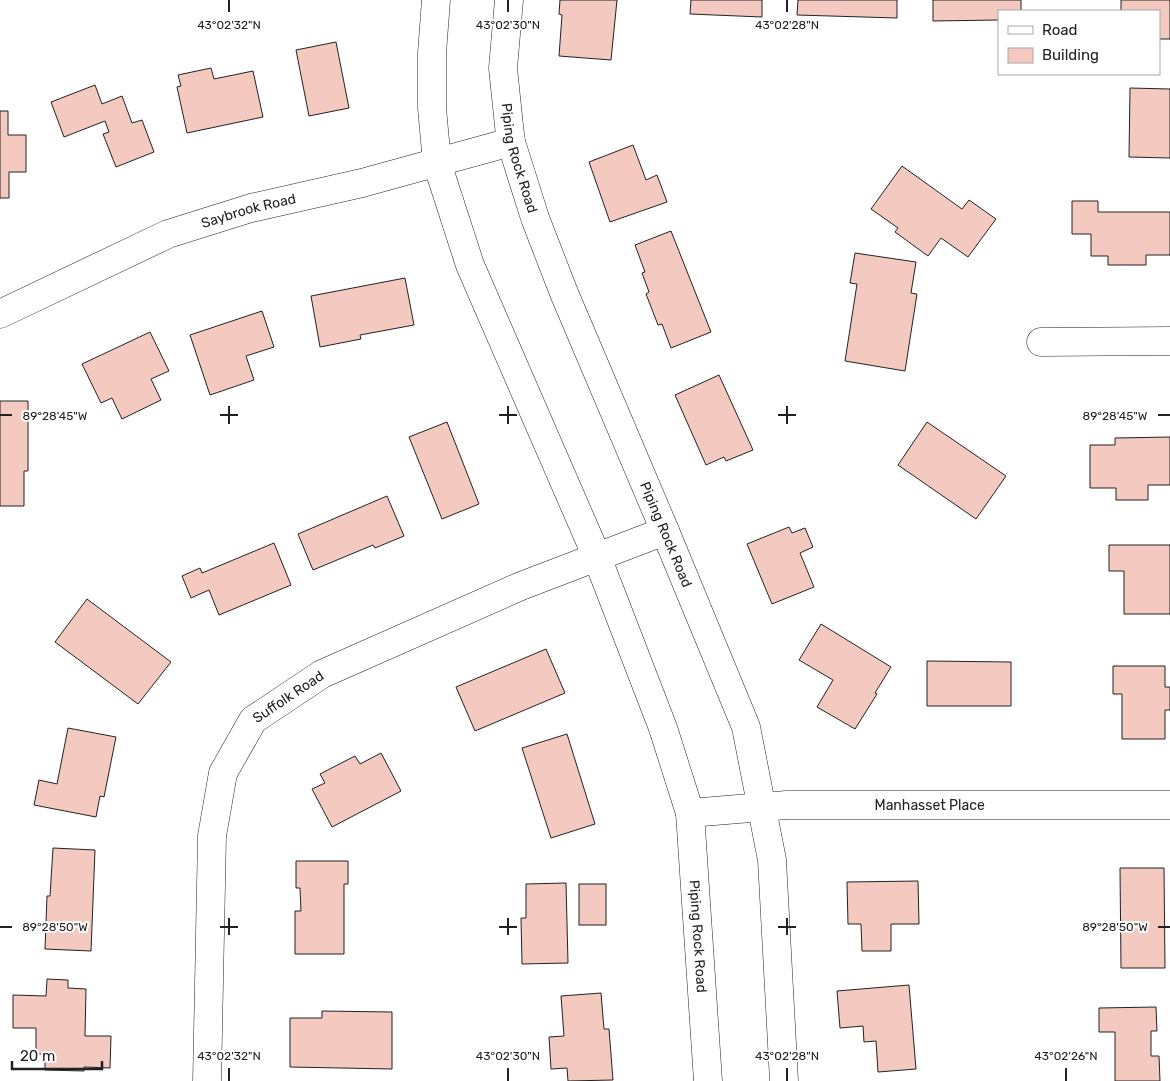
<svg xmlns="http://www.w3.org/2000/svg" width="1170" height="1081" font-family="Rubik,sans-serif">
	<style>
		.building { fill: #f3c9c0; stroke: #222 }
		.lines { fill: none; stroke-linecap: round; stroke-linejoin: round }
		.minor-casing { stroke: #222; stroke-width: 29 }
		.minor { stroke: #fff; stroke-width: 28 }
		.ticks { fill: none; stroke: #222; stroke-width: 2 }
		.labels { text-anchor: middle; stroke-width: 4; stroke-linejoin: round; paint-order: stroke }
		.street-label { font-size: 14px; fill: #222; stroke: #fff }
		.ticks-label { font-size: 12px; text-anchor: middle; fill: #222; stroke: #fff; stroke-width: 4; stroke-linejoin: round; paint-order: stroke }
	</style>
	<rect width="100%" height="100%" fill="#fff"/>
	<!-- building -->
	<g class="building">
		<path d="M560,0H617L611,60L559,56L562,15L559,14Z"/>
		<path d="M691,0H762V17L690,14Z"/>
		<path d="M798,0H897V18L797,15Z"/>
		<path d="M933,0H1021V11H999V20L933,21Z"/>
		<path d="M1121,0H1170V39H1159V11H1121Z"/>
		<path d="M336,42L349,108L309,116L296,50Z"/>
		<path d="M211,68L214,79L253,71L263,117L187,133L177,87L181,86L178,75Z"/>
		<path d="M95,85L102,104L122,96L132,123L142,120L154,152L116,167L103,134L109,132L105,121L64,137L51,102Z"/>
		<path d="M1130,88L1170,89V158L1129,157Z"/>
		<path d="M0,111H8V135H26V172H9V198H0Z"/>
		<path d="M633,145L646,180L657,175L667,202L610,222L589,162Z"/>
		<path d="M902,166L962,209L969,200L996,219L968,257L941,238L928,256L895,232L898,228L871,209Z"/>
		<path d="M1072,201H1098V212H1170V255H1146V265H1108V256H1091V234H1072Z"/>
		<path d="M671,231L711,332L671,348L662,324L658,325L646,294L649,292L642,273L645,272L635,245Z"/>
		<path d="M855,253L916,262L911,293L917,294L905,371L845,361L857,284L850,283Z"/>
		<path d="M405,278L414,325L360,335L361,339L320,347L311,296Z"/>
		<path d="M262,311L274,347L246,356L254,380L210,395L190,335Z"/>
		<path d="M150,332L169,371L151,379L161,400L122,419L112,398L101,403L82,364Z"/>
		<path d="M719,375L753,450L726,461L724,457L706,465L675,395Z"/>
		<path d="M0,401H28V471H24V506H0Z"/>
		<path d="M447,422L479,504L442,519L409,437Z"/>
		<path d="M927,422L1006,476L976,519L898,465Z"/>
		<path d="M1170,437V485H1148V500H1116V488H1090V445H1115V438Z"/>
		<path d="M387,496L404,536L375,548L373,545L313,570L298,534Z"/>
		<path d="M789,527L792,533L805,528L813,547L800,553L814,587L772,604L747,544Z"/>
		<path d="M274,543L291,585L219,615L209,590L191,598L182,576L200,568L202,573Z"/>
		<path d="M1109,545H1170V614H1124V571H1109Z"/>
		<path d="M87,599L171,662L138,704L55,642Z"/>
		<path d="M821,624L891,667L875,693L877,694L855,729L817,707L833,680L799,660Z"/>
		<path d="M546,649L565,693L475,731L456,687Z"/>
		<path d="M927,661L1011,662V706H927Z"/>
		<path d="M1113,666H1165V687H1170V710H1165V739H1122V694H1113Z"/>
		<path d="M68,728L116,737L104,797L100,796L96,817L34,805L39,780L57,784Z"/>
		<path d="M567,734L595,824L551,838L522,748Z"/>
		<path d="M381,753L401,791L332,827L312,789L325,783L320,774L355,756L360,764Z"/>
		<path d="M53,848L95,850L91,951L45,949L47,896H50Z"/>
		<path d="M296,861H348V884H344V954H295V911H301L300,888H296Z"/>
		<path d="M1120,868H1164L1165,968H1121Z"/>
		<path d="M918,881L919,924H891V951H862L861,924H848L847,882Z"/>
		<path d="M566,883L568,963L522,964L521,918H526V884Z"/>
		<rect x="579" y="884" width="27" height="41"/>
		<path d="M47,979L68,980V988L86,989L85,1036H111L110,1068L84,1067V1071L45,1070V1054H36V1028H13V995L46,996Z"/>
		<path d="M909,985L916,1069L878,1072L876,1041L864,1042L863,1026L840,1028L837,991Z"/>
		<path d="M601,993L604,1029H609L613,1080L568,1081L567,1068L551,1069L549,1037L564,1036L561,996Z"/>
		<path d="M1156,1007L1157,1031H1151V1056H1159L1160,1081H1115V1032H1099V1008Z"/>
		<path d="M322,1011L392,1012V1069L290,1067V1018H322Z"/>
	</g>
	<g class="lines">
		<defs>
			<g id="minor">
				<path id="s1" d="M436,0L432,53V108L437,163L470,265L597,557L663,728L690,813L708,1081"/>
				<path id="s2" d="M509,0L503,68L509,126L511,142L535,218L564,293L665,531L746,727L772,860L784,1081"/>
				<path id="s3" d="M0,314L168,234L251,208L362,183L511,142"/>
				<path d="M1041,342L1170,341"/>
				<path id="s4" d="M690,813L787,805H1170"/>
				<path id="s5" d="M207,1081L212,836L223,773L253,720L322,674L521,586L665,531"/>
			</g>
		</defs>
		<!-- minor casing -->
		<use href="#minor" class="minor-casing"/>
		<!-- minor -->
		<use href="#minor" class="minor"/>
	</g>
	<!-- ticks -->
	<path class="ticks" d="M229,0V12M508,0V12M787,0V12M229,406V424M508,406V424M787,406V424M0,415H12M220,415H238M499,415H517M778,415H796M1158,415H1170M229,918V935M508,918V935M787,918V935M0,927H12M220,927H238M499,927H517M778,927H796M1158,927H1170M229,1068V1081M508,1068V1081M787,1068V1081M1066,1068V1081"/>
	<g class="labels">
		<!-- street labels -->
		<g class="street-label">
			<text dy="5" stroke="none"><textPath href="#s2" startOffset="160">Piping Rock Road</textPath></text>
			<text dy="5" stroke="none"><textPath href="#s3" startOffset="270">Saybrook Road</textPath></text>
			<text dy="5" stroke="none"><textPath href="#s2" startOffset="565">Piping Rock Road</textPath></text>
			<text dy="5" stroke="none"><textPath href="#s5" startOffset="412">Suffolk Road</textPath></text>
			<text dy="5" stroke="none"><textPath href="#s4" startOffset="240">Manhasset Place</textPath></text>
			<text dy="5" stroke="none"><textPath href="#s1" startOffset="985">Piping Rock Road</textPath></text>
		</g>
	</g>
	<g class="ticks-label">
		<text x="229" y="29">43°02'32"N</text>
		<text x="508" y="29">43°02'30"N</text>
		<text x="787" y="29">43°02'28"N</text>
		<text x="1115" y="420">89°28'45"W</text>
		<text x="55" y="420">89°28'45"W</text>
		<text x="1115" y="931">89°28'50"W</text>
		<text x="55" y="931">89°28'50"W</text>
		<text x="229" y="1060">43°02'32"N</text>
		<text x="508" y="1060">43°02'30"N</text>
		<text x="787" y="1060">43°02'28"N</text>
		<text x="1066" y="1060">43°02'26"N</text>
	</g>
	<!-- legend -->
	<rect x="998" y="10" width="162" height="65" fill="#ffffff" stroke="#a7a7a7"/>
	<rect x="1008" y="26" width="25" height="8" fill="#ffffff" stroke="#a7a7a7"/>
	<text x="1042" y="35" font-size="15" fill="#222222">Road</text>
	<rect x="1008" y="48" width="25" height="15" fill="#f3c9c0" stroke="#a7a7a7"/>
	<text x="1042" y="60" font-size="15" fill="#222222">Building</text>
	<!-- scale -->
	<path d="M12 1061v8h90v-8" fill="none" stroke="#222222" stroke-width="2.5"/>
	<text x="20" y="1061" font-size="15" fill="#222222" stroke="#ffffff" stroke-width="4" paint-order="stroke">20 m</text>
</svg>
